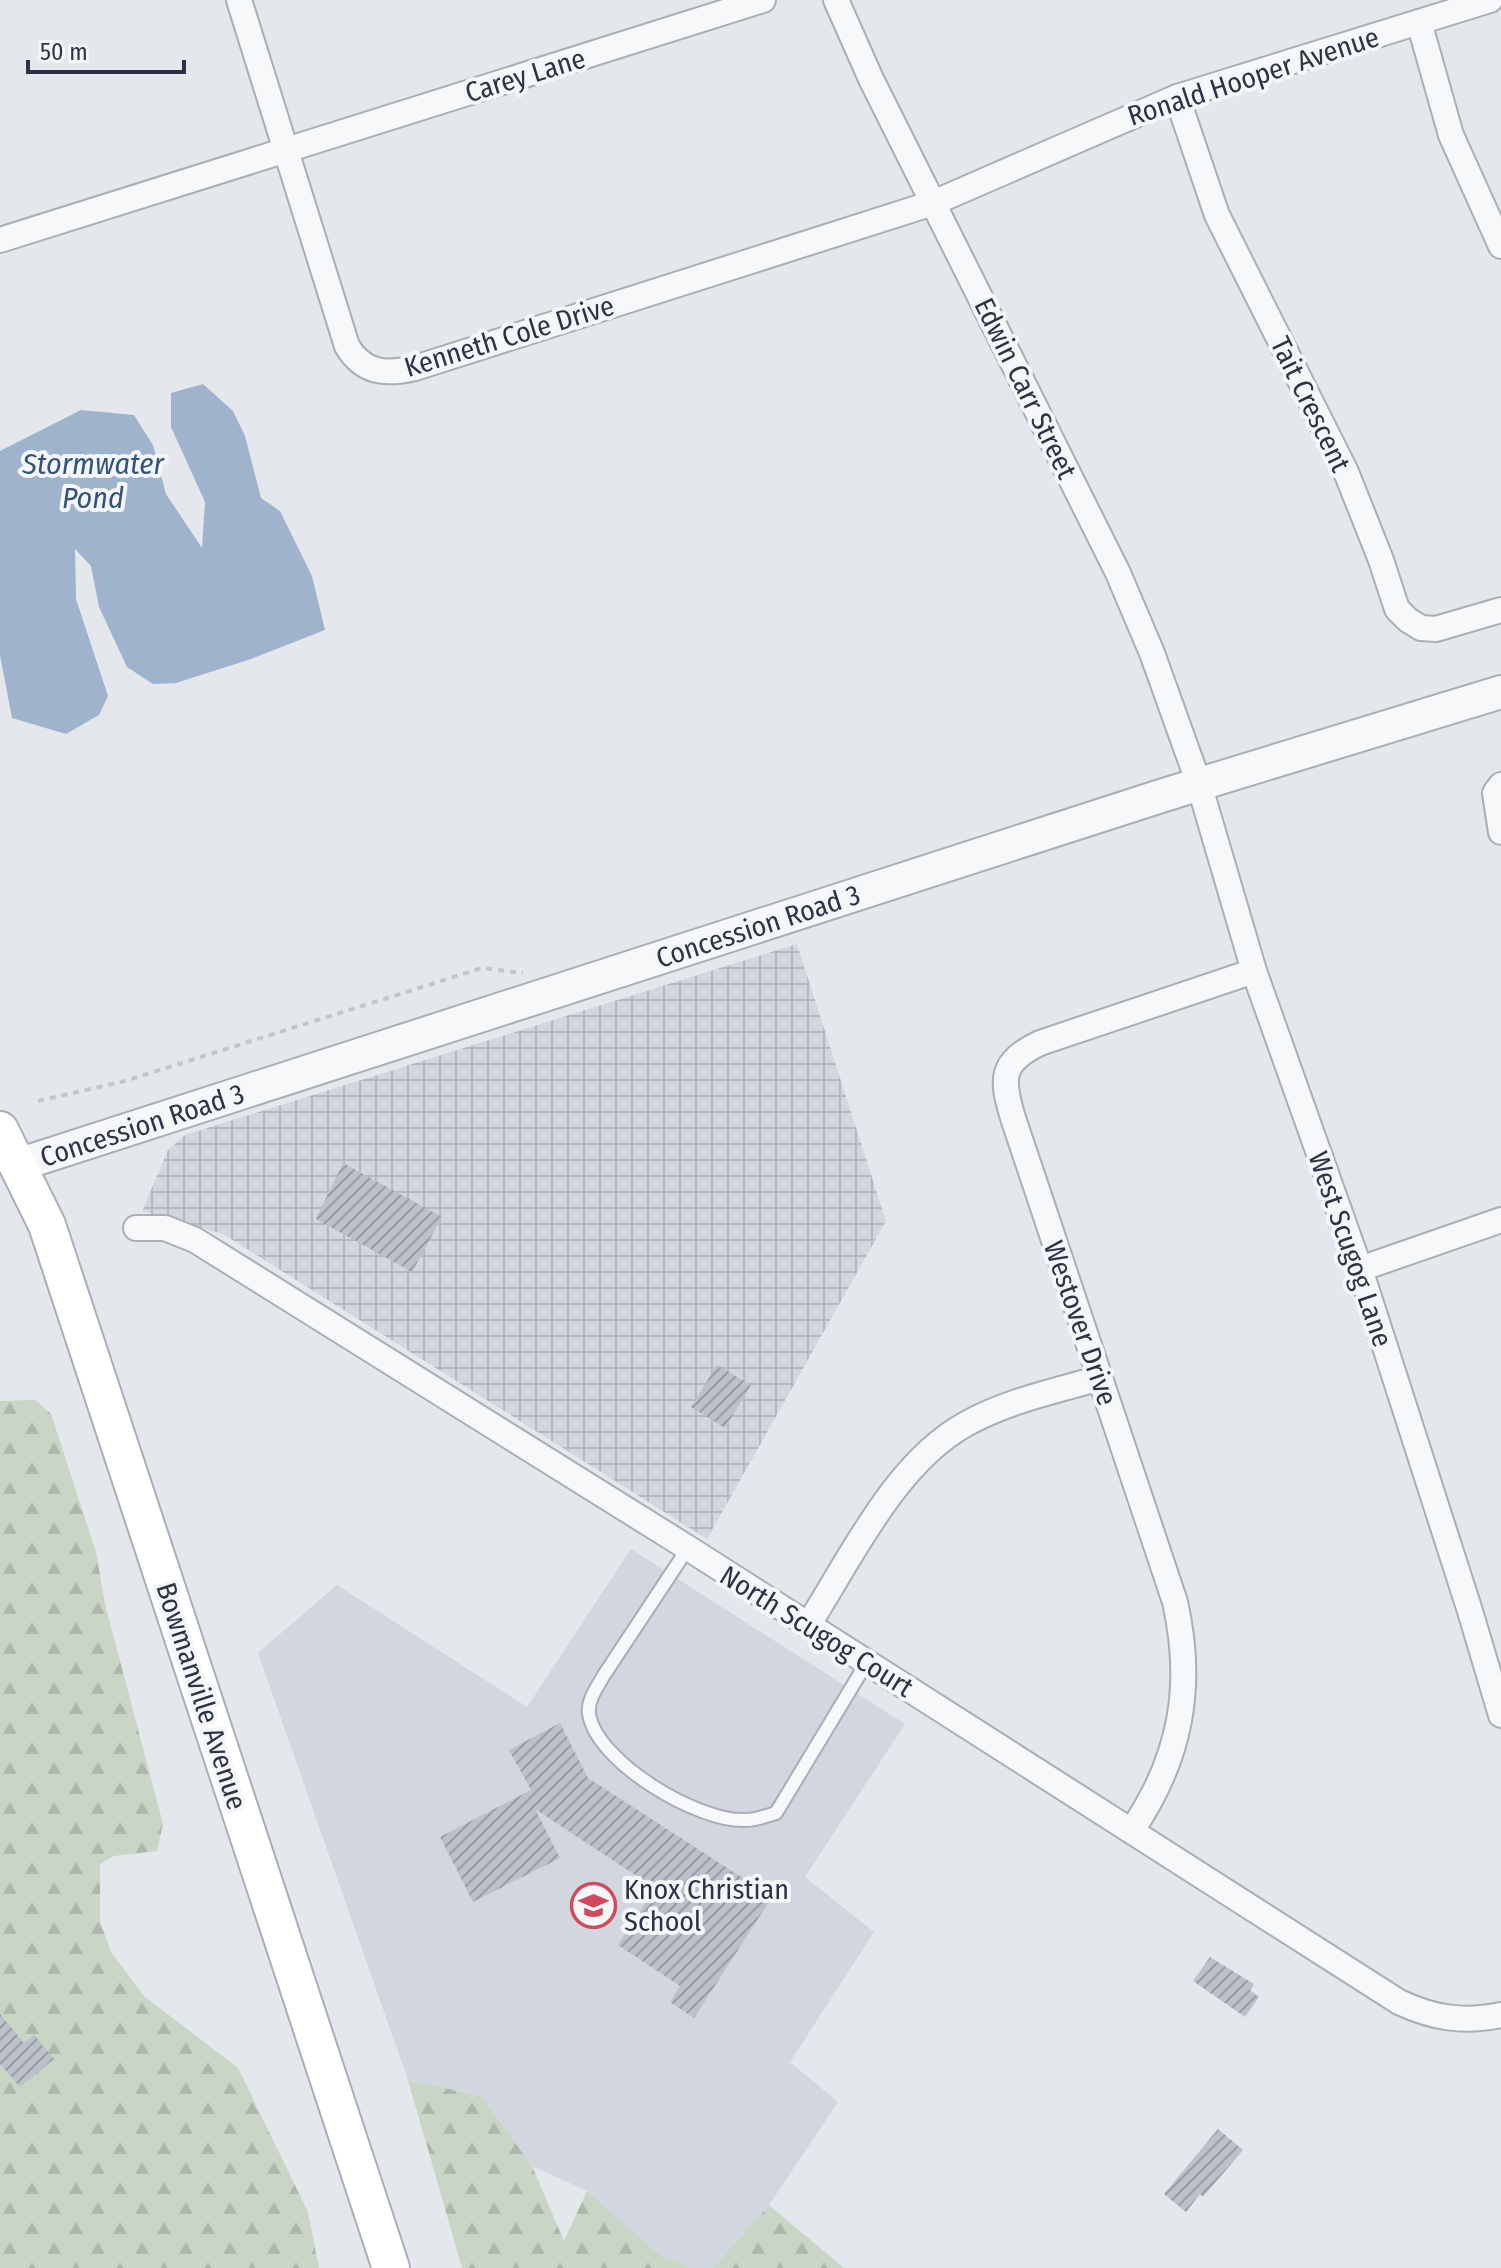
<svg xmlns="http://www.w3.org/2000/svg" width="1501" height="2268" font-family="'Fira Sans Condensed',sans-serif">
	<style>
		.built { fill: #d2d6de }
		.industrial { fill: url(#industrial-grid) }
		.forest { fill: url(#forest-firs) }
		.water { fill: #9fb4cc }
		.building { fill: url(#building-hatch) }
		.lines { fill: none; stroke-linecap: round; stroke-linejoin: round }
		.service-casing { stroke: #a9aeb7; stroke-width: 16 }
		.minor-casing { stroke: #a9aeb7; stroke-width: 28 }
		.tertiary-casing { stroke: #a9aeb7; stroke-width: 36 }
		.secondary-casing { stroke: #a9aeb7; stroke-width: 40 }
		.path { stroke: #c2c5cb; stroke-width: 4; stroke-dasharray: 6 6; stroke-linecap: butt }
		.service { stroke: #f7f8fa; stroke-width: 12 }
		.minor { stroke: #f7f8fa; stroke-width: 24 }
		.tertiary { stroke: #f7f8fa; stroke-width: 32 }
		.secondary { stroke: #fff; stroke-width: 36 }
		.labels { text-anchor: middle; stroke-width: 8; stroke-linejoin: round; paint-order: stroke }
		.street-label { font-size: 28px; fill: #2b3445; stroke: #f4f6f9 }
		.poi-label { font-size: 28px; fill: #2b3445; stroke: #f4f6f9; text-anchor: start }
		.water-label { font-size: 30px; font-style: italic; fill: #34527a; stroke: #f4f6f9 }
	</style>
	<defs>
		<pattern id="industrial-grid" width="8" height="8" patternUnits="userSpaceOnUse" patternTransform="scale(2)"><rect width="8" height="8" fill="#d2d6de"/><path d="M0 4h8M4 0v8" fill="none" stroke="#b4b8c0"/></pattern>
		<pattern id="forest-firs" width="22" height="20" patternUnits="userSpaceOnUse" patternTransform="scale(2)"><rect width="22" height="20" fill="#c9d6c5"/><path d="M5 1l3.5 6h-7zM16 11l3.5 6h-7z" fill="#adb8ab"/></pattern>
		<pattern id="building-hatch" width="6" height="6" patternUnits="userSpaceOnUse" patternTransform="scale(2)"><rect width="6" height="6" fill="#bbc0ca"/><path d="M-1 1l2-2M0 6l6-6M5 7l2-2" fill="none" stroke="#989da6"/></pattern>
	</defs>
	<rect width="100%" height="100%" fill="#e4e7ec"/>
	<!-- built -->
	<path class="built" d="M631,1549L905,1724L805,1877L874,1932L790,2062L838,2102L769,2205L713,2268H690L660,2255L587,2191L532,2166L481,2096L408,2080L258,1653L337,1585L527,1707Z"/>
	<!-- industrial -->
	<path class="industrial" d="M797,944L886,1221L707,1539L223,1234L142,1211L168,1150L185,1135Z"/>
	<!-- forest -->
	<g class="forest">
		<path d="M35,1400L51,1414L96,1552L105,1604L163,1824L157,1851L114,1856L100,1864V1921L111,1952L144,1996L238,2068L308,2212L319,2268H0V1401Z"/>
		<path d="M408,2080L481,2096L532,2166L564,2241L587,2191L660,2255L690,2268H462Z"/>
		<path d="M769,2205L844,2268H713Z"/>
	</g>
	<!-- water -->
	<path class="water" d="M203,384L233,411L245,436L261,498L280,511L312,576L325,630L251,659L176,683L153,684L127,667L99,607L91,566L75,549L76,599L108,696L99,715L66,734L12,718L0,655V451L81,410L134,415L153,445L166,494L202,548L205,502L171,427V393Z"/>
	<!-- building -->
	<g class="building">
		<path d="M343,1163L442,1217L412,1272L316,1219Z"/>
		<path d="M717,1365L751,1385L725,1428L691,1407Z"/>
		<path d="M560,1723L588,1778L772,1897L694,2018L670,2002L680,1986L618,1945L655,1888L535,1809L560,1858L473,1902L440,1837L531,1790L509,1750Z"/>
		<path d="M1210,1957L1254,1984L1250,1990L1259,1997L1245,2017L1193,1981Z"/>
		<path d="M0,2014L24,2043L34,2035L54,2059L20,2087L0,2064Z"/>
		<path d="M1218,2129L1243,2150L1203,2197L1200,2194L1186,2212L1164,2194Z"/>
	</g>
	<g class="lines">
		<defs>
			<path id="service" d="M688,1548L604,1675C598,1686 587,1700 589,1714C597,1763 700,1823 746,1820C756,1820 766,1816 776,1813L867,1662"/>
			<g id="minor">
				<path d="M239,0L347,346C363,373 385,375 415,368L933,203L1177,97L1490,0"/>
				<path d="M836,0L871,79L1118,573L1152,653L1199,784L1254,971L1360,1269L1470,1611L1501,1715"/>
				<path d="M1419,22L1451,135L1501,246"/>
				<path d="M1177,97L1217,215L1346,472L1381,560L1397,609L1408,620L1421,628L1436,629L1501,610"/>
				<path d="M0,240L763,0"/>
				<path d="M1501,785L1495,793L1501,832"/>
				<path d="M136,1228H165L195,1240L688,1548L1399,2002C1433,2018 1464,2023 1501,2015"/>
				<path d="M1360,1269L1501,1220"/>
				<path d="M808,1625C851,1558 895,1463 966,1424C1007,1401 1055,1391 1100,1378"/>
				<path d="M1132,1830C1181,1758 1194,1686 1175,1602L1013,1118C1001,1079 1000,1062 1040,1043L1254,971"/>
			</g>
			<path id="tertiary" d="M18,1165L1164,795L1501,692"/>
			<path id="secondary" d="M0,1130L47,1225L391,2268"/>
		</defs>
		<!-- service casing -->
		<use href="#service" class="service-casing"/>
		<!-- minor casing -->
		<use href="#minor" class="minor-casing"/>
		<!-- tertiary casing -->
		<use href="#tertiary" class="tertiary-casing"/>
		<!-- secondary casing -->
		<use href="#secondary" class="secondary-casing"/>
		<!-- path -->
		<path class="path" d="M38,1101L125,1081L482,968L523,973"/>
		<!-- service -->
		<use href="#service" class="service"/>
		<!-- minor -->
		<use href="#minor" class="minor"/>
		<!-- tertiary -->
		<use href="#tertiary" class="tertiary"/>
		<!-- secondary -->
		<use href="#secondary" class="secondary"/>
	</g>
	<!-- icons -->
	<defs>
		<symbol id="school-ring" viewBox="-11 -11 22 22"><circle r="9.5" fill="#f4f6f9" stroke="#d1495b" stroke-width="1.5"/><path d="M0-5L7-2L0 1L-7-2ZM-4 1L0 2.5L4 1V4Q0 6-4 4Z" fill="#d1495b"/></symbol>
	</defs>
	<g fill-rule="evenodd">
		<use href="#school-ring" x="568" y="1880" width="51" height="51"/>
	</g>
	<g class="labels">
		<!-- street labels -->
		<g class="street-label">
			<text transform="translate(525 75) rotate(-17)" y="10">Carey Lane</text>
			<text transform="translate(1253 76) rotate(-18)" y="10">Ronald Hooper Avenue</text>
			<text transform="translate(509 336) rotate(-17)" y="10">Kenneth Cole Drive</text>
			<text transform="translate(1026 388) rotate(64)" y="10">Edwin Carr Street</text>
			<text transform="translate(1311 404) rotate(64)" y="10">Tait Crescent</text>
			<text transform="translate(758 926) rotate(-18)" y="10">Concession Road 3</text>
			<text transform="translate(142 1125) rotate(-18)" y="10">Concession Road 3</text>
			<text transform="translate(1351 1249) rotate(71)" y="10">West Scugog Lane</text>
			<text transform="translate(1081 1323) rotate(71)" y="10">Westover Drive</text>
			<text transform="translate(817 1631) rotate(32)" y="10">North Scugog Court</text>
			<text transform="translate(202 1696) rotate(72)" y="10">Bowmanville Avenue</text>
		</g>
		<!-- poi labels -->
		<g class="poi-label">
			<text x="624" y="1899">Knox Christian<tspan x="624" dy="32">School</tspan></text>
		</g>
		<!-- water labels -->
		<g class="water-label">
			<text x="93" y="474">Stormwater<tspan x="93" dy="34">Pond</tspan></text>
		</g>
	</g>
	<!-- scale -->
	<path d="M28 60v12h156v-12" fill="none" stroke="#2b3445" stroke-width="4"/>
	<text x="40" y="60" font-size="24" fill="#2b3445" stroke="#f4f6f9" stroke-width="6" paint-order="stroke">50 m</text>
</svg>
